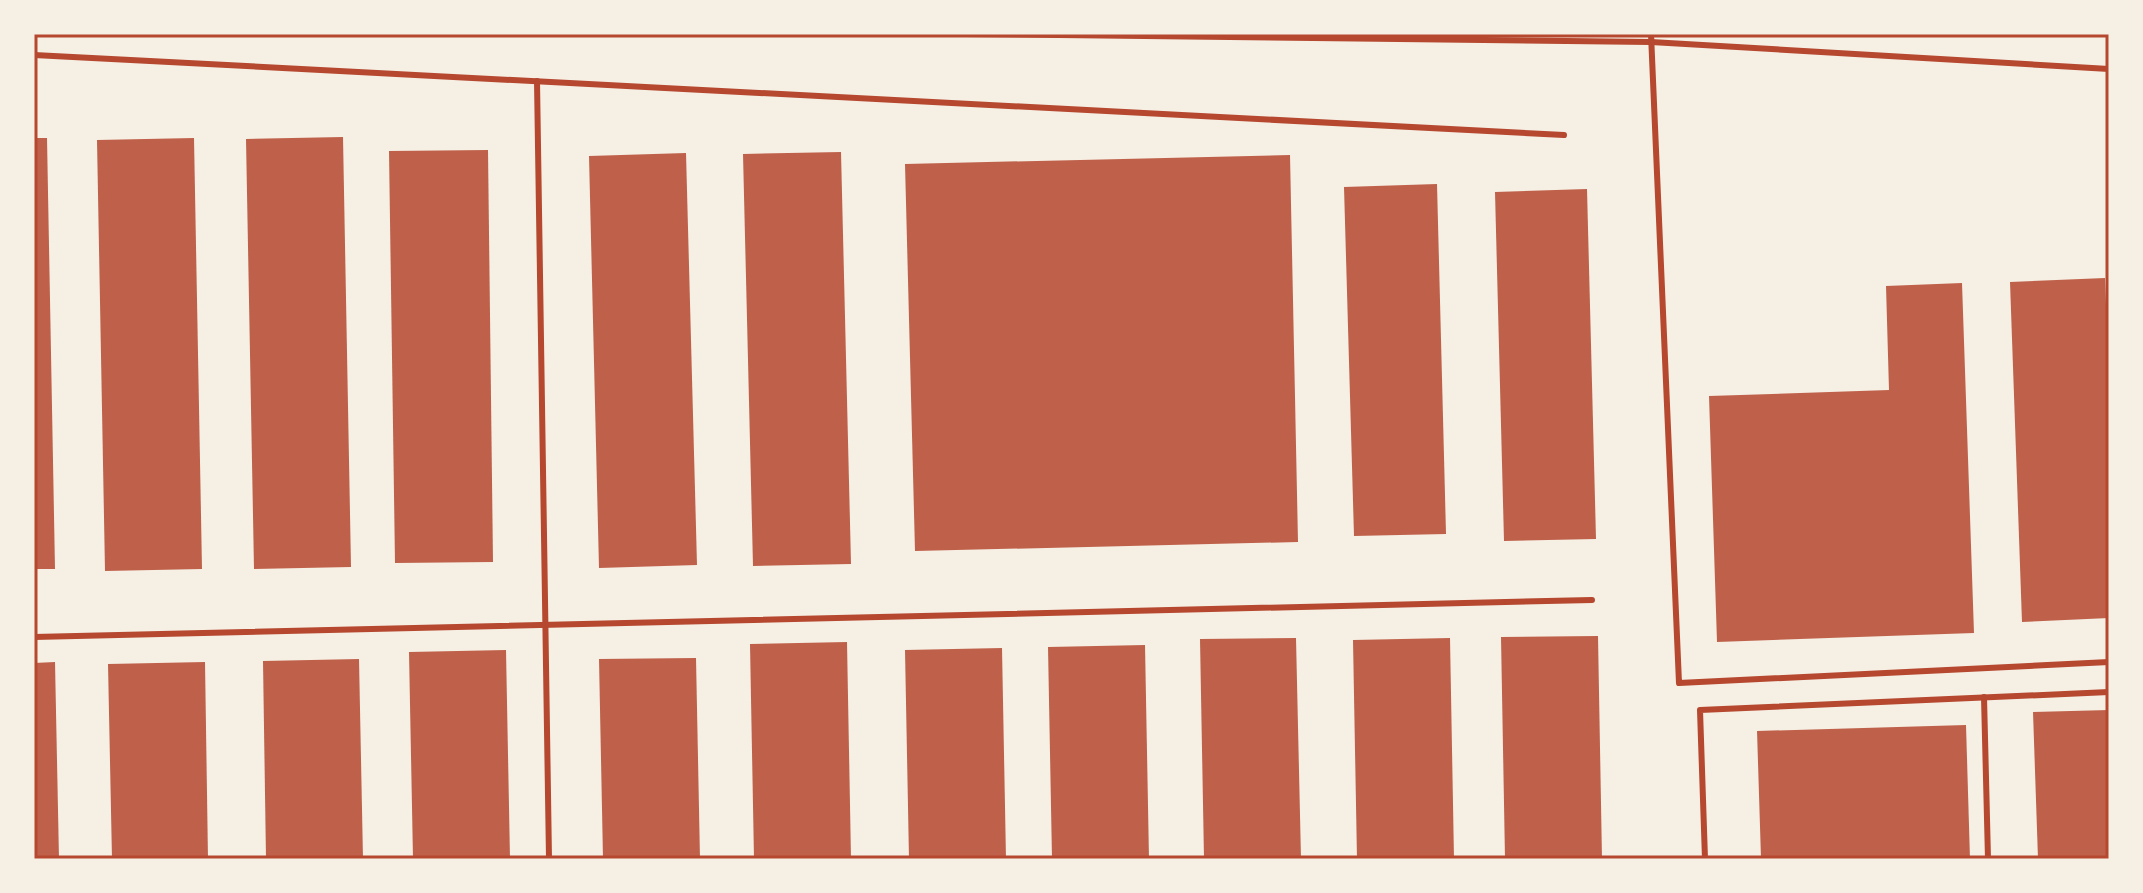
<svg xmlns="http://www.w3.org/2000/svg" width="2143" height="893" font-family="'Exo 2',sans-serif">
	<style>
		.building { fill: #bf614a }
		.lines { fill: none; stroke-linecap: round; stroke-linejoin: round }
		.service { stroke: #b5482f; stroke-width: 6 }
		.neatline { fill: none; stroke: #b5482f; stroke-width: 3 }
	</style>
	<rect width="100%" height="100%" fill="#f6efe4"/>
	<!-- building -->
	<g class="building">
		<path d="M343,137L351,567L254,569L246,139Z"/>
		<path d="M34,138H47L55,569H34Z"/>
		<path d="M194,138L202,569L105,571L97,140Z"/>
		<path d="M488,150L493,562L395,563L389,151Z"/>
		<path d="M841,152L851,564L753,566L743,154Z"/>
		<path d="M686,153L697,565L599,568L589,156Z"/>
		<path d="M1290,155L1298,542L915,551L905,164Z"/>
		<path d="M1437,184L1446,534L1354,536L1344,187Z"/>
		<path d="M1587,189L1596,539L1504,541L1495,192Z"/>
		<path d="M2105,278L2109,385V618L2022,622L2010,282Z"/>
		<path d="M1962,283L1974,633L1717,642L1709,396L1889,390L1886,286Z"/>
		<path d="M1598,636L1602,859H1505L1501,637Z"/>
		<path d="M1296,638L1301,859H1204L1200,639Z"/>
		<path d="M1450,638L1454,859H1357L1353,640Z"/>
		<path d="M847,642L851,859H754L750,644Z"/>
		<path d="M1145,645L1149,859H1052L1048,647Z"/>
		<path d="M1002,648L1006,859H909L905,650Z"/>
		<path d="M506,650L510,859H413L409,652Z"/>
		<path d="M696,658L700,859H603L599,659Z"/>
		<path d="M359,659L363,859H266L263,661Z"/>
		<path d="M55,662L59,859H34V663Z"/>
		<path d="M205,662L208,859H112L108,664Z"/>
		<path d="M2109,710V859H2038L2033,712Z"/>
		<path d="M1966,725L1970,859H1761L1757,731Z"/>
	</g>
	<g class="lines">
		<!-- service -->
		<g class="service">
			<path d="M965,34L1651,42L2109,69"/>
			<path d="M1651,34L1679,683L2109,662"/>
			<path d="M34,55L1564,135"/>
			<path d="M537,81L549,859"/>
			<path d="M34,637L1592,600"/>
			<path d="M1984,697L1988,859"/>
			<path d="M1705,859L1700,710L2109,692"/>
		</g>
	</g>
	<!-- border -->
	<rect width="2143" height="893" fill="none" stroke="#f6efe4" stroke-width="72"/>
	<rect x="36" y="36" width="2071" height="821" class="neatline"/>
</svg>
